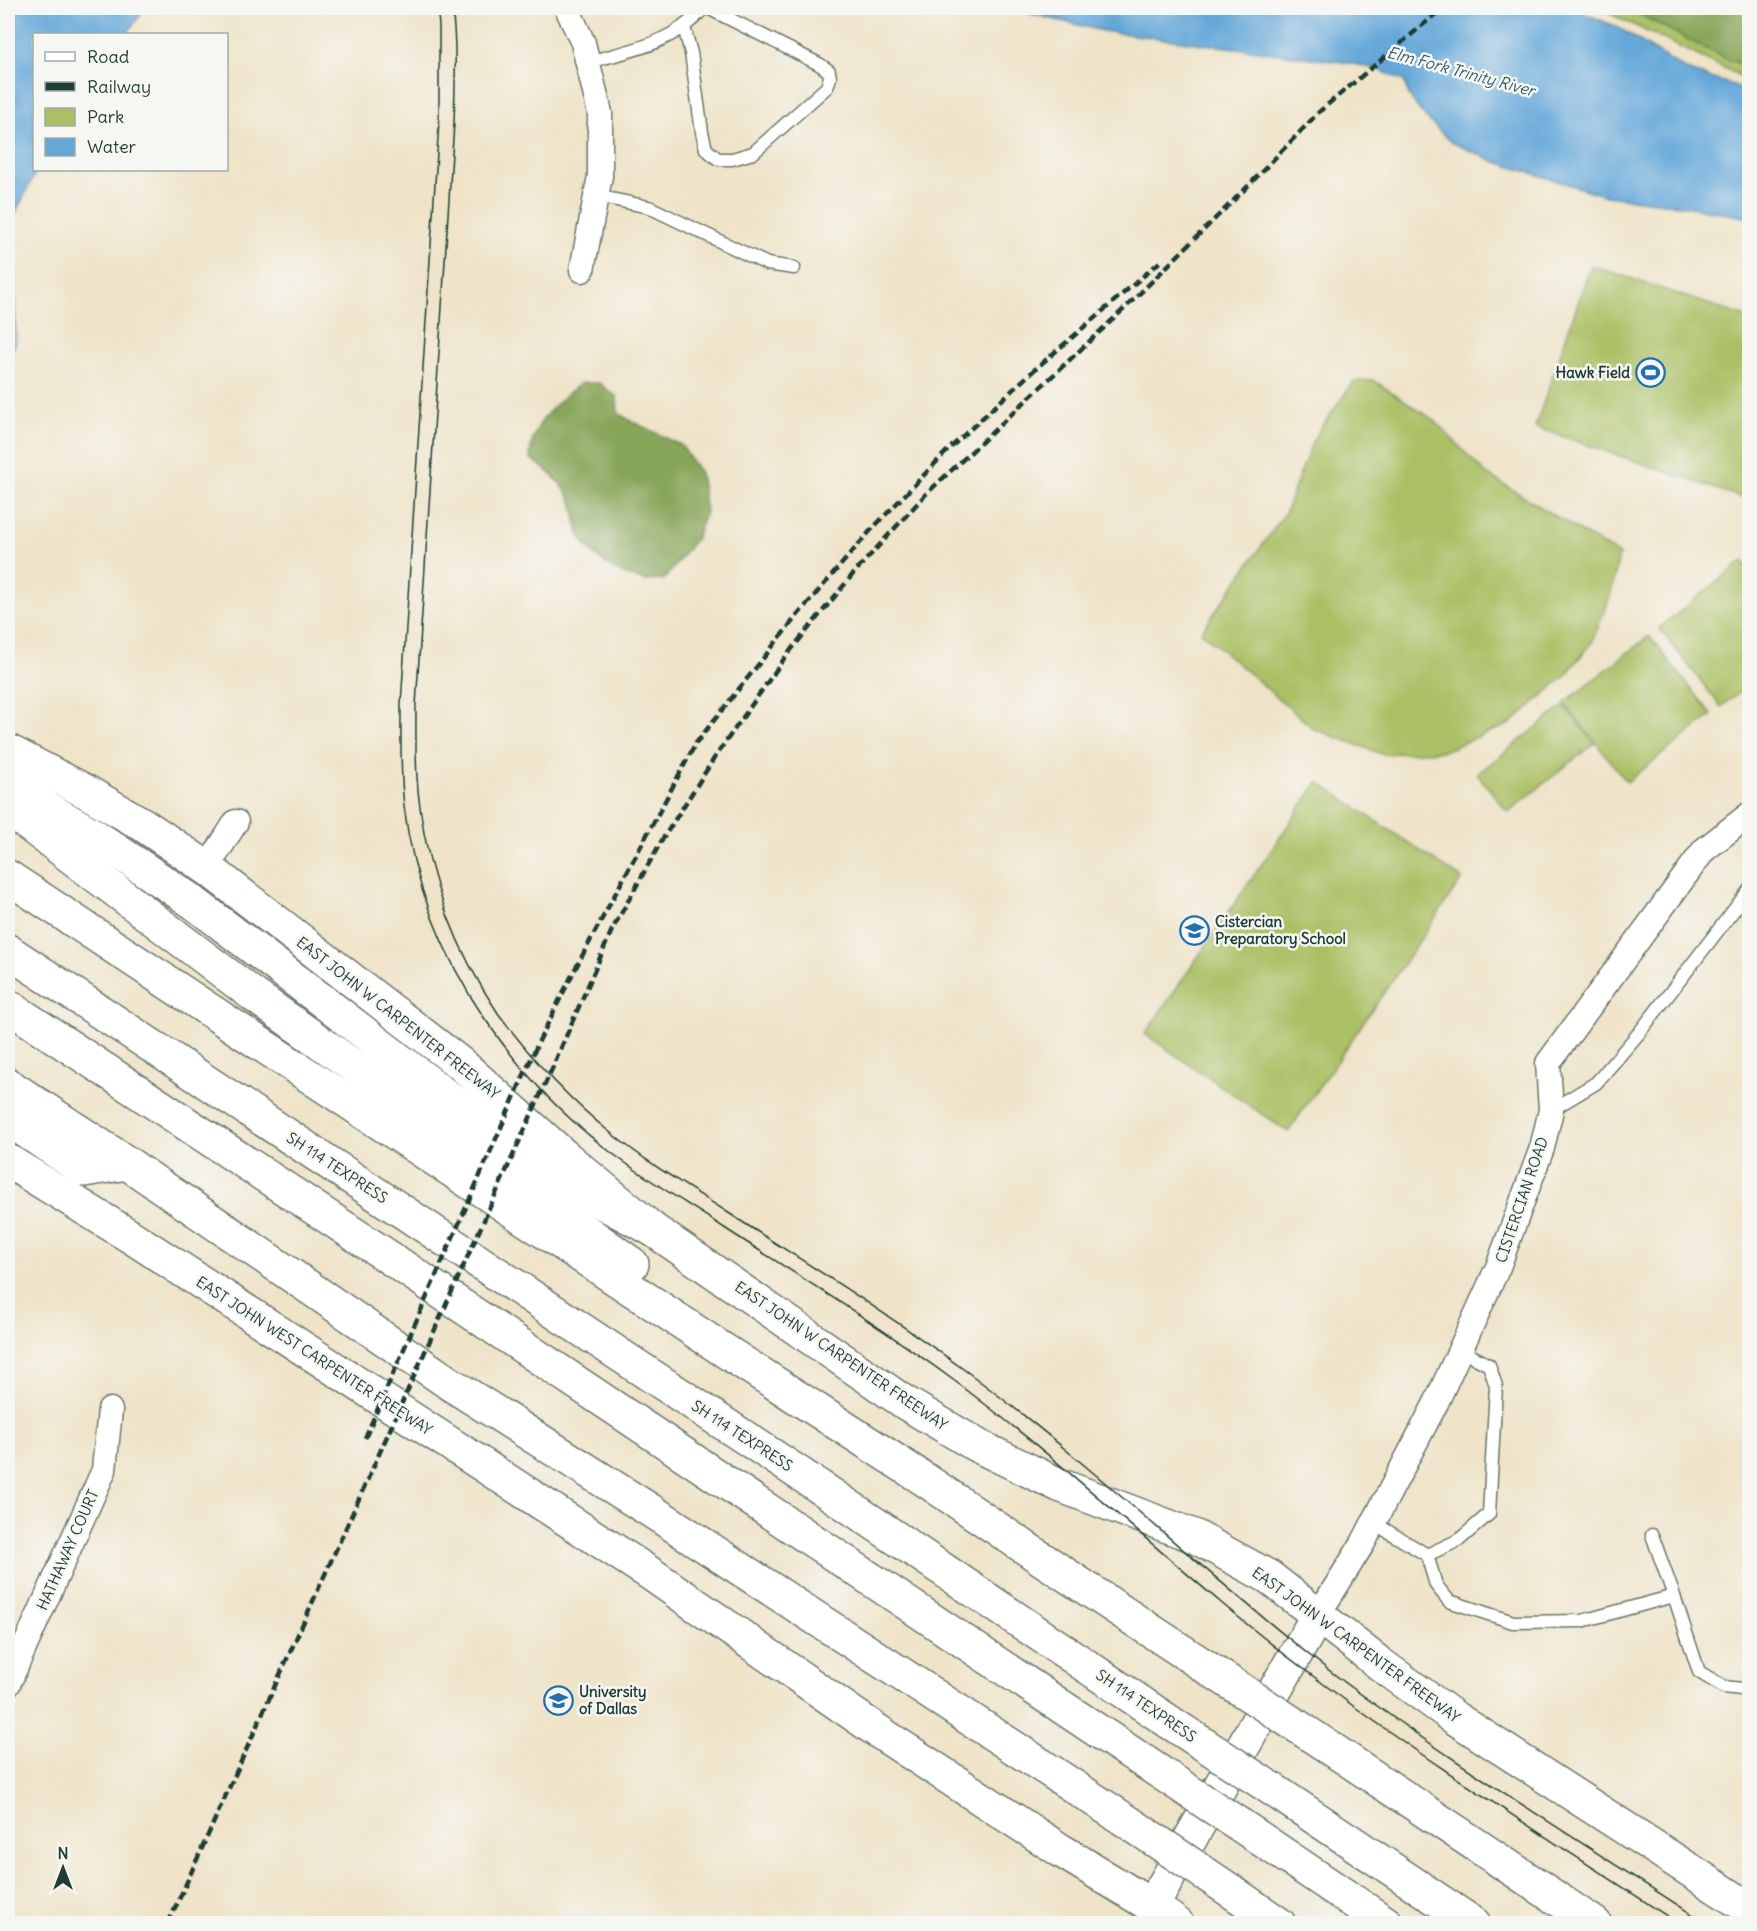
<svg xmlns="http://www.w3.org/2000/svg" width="1757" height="1931" font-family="Delius,sans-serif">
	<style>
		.green { fill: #abc065; stroke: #657e4c; stroke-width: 1.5 }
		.forest { fill: #88a65a; stroke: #547247; stroke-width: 1.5 }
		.water { fill: #65a7d9; stroke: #427286; stroke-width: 1.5 }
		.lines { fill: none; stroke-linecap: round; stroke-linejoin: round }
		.service-casing { stroke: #687768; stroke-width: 15 }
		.minor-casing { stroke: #687768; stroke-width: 27 }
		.secondary-casing { stroke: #687768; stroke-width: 36 }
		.motorway-casing { stroke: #687768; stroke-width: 36 }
		.service { stroke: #fff; stroke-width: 12 }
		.minor { stroke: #fff; stroke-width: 24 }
		.secondary { stroke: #fff; stroke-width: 33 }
		.motorway { stroke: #fff; stroke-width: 33 }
		.tram { stroke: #1f3d34; stroke-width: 1.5 }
		.rail { stroke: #1f3d34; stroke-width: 4.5; stroke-dasharray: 9 4.5; stroke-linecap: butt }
		.motorway-bridge-casing { stroke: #687768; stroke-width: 36; stroke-linecap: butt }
		.motorway-bridge { stroke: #fff; stroke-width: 33 }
		.labels { text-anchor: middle; stroke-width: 5; stroke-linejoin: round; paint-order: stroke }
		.poi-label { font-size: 15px; font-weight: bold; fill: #1f3d34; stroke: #f6f6f2; text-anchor: start }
		.street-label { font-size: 15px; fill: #1f3d34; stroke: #f6f6f2 }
		.water-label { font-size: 16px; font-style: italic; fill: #345d66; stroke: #f6f6f2 }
	</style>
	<rect width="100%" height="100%" fill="#f6f6f2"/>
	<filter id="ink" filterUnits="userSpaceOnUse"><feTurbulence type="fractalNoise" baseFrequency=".0167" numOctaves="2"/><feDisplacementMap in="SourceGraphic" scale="12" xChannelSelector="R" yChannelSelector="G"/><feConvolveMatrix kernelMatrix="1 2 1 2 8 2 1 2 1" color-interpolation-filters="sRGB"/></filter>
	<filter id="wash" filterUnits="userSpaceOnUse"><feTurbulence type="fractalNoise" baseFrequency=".008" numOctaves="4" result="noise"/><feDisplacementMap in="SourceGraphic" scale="24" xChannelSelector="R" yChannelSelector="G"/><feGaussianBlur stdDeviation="1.35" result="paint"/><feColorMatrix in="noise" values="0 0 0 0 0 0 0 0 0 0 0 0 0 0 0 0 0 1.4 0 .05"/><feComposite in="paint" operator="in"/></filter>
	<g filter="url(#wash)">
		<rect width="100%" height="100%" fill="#efe3c8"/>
		<!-- green -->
		<g class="green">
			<path d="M1598,8H1749V80Z"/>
			<path d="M1591,265L1749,318V500L1535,427Z"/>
			<path d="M1373,380L1434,420L1485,473L1619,555L1610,597L1592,642L1566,675L1510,724L1443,751L1382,754L1314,729L1201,632L1285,513L1314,438L1353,382Z"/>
			<path d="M1743,561L1749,569V684L1721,707L1659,628Z"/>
			<path d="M1649,636L1712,715L1627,782L1564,703Z"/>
			<path d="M1564,706L1595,743L1508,812L1477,774Z"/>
			<path d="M1318,782L1462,879L1288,1132L1145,1034Z"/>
		</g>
		<!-- forest -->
		<g class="forest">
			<path d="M1627,8H1749V67L1726,59Z"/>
			<path d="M581,383H599L617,397L618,413L629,420L681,445L700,473L706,512L696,538L665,579C658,580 649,582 642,580C619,576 589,556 579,534C575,524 576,512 572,502C565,484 545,469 530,458C530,425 556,402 581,383Z"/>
		</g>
		<!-- water -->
		<g class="water">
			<path d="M12,8H145L127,34H34V170H37L12,220L16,342L8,359V11Z"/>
			<path d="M1017,8H1572L1619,28L1686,70L1749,90V218L1680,205L1606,196L1496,162L1451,142L1424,116L1409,96L1404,81L1380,70L1350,63L1103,31L1027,13Z"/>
		</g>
	</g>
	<g filter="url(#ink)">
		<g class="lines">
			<defs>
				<g id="service">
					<path d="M684,27L691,53L702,132L706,149L718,159H732L753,153L827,87L830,78L829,71L819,64L708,8"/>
					<path d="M588,62C633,50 672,44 704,8"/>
					<path d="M597,196L649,207L767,264L794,268"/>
					<path d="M1551,1110L1596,1083L1639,1033L1750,889"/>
					<path d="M1374,1523L1427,1555L1436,1585L1449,1601L1513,1622L1582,1621L1674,1596L1699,1672L1724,1687L1750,1690"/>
					<path d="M1652,1535L1674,1596"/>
					<path d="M1427,1555L1459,1540L1489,1514L1496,1386L1489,1365L1460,1350"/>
					<path d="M1139,1924L1151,1907"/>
				</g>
				<g id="minor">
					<path d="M567,8L583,43L600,113V176L582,270"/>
					<path d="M207,868L236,822"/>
					<path d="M1318,1615L1363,1543L1436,1403L1498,1267L1542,1148L1551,1110L1548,1063L1704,850L1750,814"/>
					<path d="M8,1684L104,1470L110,1410"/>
				</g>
				<g id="secondary">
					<path d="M8,751L85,791L142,824L207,868L462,1065L563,1155L652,1229L904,1402L978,1446L1059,1485L1194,1536L1269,1577L1380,1664L1455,1718L1750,1909"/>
					<path d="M8,1161L133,1238L651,1574L882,1734L1060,1850L1152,1906L1177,1924"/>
					<path d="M1152,1906L1318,1615"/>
				</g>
				<g id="motorway">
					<path d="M8,786L92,834L193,902L550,1175L652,1229"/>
					<path d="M8,809L255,996L632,1264"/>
					<path d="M8,877L722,1349L924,1479L1042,1559L1206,1667"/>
					<path d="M8,951L844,1503L1171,1723"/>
					<path d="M8,1006L381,1252L1146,1763"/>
					<path d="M8,1085L127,1163L449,1383L667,1521L1122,1818"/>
					<path d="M8,1119L84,1170L127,1163"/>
					<path d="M1297,1726L1595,1924"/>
					<path d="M1266,1785L1474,1924"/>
					<path d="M1240,1825L1387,1924"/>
					<path d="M1231,1891L1279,1924"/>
				</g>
			</defs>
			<!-- service casing -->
			<use href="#service" class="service-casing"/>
			<!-- minor casing -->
			<use href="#minor" class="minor-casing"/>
			<!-- secondary casing -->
			<use href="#secondary" class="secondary-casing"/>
			<!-- motorway casing -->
			<use href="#motorway" class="motorway-casing"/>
			<!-- service -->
			<use href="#service" class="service"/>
			<!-- minor -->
			<use href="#minor" class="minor"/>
			<!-- secondary -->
			<use href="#secondary" class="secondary"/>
			<!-- motorway -->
			<use href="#motorway" class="motorway"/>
			<!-- tram -->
			<g class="tram">
				<path d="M437,8L439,25V122L401,704C401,738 400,772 404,806C413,881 442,956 485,1019C517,1066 558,1112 604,1147C642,1177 685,1202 726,1229C803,1279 883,1328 956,1382C1077,1472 1185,1579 1305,1670C1424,1761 1553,1841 1679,1924"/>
				<path d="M452,8C457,46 455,85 454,123L416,705C416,739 415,773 420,807C429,880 457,952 498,1013C530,1057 569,1100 612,1134C648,1163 688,1187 727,1212C807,1264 889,1314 966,1371C1085,1459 1192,1562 1308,1654C1434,1753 1573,1836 1707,1924"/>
			</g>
			<!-- rail -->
			<g class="rail">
				<path d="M365,1438L538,1043L573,973L696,743L796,617L871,530L949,449L1033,371L1162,260"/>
				<path d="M168,1924L555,1062L612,930L662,840L715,757L786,656L854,573L925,495L1124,309L1248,186L1320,111L1443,8"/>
			</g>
			<defs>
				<g id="motorway-bridge">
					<path d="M1206,1667L1297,1726"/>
					<path d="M1171,1723L1266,1785"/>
					<path d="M1146,1763L1240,1825"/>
					<path d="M1122,1818L1231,1891"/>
				</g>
			</defs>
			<!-- motorway-bridge casing -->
			<use href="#motorway-bridge" class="motorway-bridge-casing"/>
			<!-- motorway-bridge -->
			<use href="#motorway-bridge" class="motorway-bridge"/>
		</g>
	</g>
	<!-- icons -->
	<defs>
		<symbol id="stadium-ring" viewBox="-11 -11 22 22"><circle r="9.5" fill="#f6f6f2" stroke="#1f6fb2" stroke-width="1.5"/><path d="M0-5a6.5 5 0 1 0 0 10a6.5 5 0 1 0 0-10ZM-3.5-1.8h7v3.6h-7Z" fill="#1f6fb2"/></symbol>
		<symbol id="school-ring" viewBox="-11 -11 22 22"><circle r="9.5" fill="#f6f6f2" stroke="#1f6fb2" stroke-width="1.5"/><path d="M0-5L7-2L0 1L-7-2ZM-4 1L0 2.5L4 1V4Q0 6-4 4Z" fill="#1f6fb2"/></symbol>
		<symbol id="university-ring" viewBox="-11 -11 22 22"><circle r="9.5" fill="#f6f6f2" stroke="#1f6fb2" stroke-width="1.5"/><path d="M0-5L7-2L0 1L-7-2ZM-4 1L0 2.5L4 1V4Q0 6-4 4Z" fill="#1f6fb2"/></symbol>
	</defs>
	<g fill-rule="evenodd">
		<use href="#stadium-ring" x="1634" y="356" width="33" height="33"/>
		<use href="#school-ring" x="1178" y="914" width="33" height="33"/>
		<use href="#university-ring" x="542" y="1684" width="33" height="33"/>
	</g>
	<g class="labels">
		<!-- poi labels -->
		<g class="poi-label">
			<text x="1630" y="378" text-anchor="end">Hawk Field</text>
			<text x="1215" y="927">Cistercian<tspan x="1215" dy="17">Preparatory School</tspan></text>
			<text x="579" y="1697">University<tspan x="579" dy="17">of Dallas</tspan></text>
		</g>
		<!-- street labels -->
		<g class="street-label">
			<text transform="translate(398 1018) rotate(38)" y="5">EAST JOHN W CARPENTER FREEWAY</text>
			<text transform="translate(337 1168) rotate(33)" y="5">SH 114 TEXPRESS</text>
			<text transform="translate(1522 1200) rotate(-71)" y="5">CISTERCIAN ROAD</text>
			<text transform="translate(314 1356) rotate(33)" y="5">EAST JOHN WEST CARPENTER FREEWAY</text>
			<text transform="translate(841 1356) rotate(34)" y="5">EAST JOHN W CARPENTER FREEWAY</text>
			<text transform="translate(742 1436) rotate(33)" y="5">SH 114 TEXPRESS</text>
			<text transform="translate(68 1550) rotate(-66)" y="5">HATHAWAY COURT</text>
			<text transform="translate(1356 1645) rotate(36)" y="5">EAST JOHN W CARPENTER FREEWAY</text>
			<text transform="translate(1146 1706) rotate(34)" y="5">SH 114 TEXPRESS</text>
		</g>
		<!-- water labels -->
		<g class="water-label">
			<text transform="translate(1461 71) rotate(15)" y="6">Elm Fork Trinity River</text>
		</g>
	</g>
	<!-- margin -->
	<rect width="1757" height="1931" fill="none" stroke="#f6f6f2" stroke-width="30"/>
	<!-- legend -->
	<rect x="33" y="33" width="195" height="138" fill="#f6f6f2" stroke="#a0aca6" stroke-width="1.5"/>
	<rect x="45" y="52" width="30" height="9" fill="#ffffff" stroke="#a0aca6" stroke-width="1.5"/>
	<text x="87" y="63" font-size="18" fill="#1f3d34">Road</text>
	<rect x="45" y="82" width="30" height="9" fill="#1f3d34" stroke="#a0aca6" stroke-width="1.5"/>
	<text x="87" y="93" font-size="18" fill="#1f3d34">Railway</text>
	<rect x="45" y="108" width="30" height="18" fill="#abc065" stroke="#a0aca6" stroke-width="1.5"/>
	<text x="87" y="123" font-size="18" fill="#1f3d34">Park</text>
	<rect x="45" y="138" width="30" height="18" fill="#65a7d9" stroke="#a0aca6" stroke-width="1.5"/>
	<text x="87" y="153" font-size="18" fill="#1f3d34">Water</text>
	<!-- north arrow -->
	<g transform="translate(63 1868)" stroke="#f6f6f2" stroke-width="4.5" paint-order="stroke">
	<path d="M0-4.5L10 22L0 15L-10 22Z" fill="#1f3d34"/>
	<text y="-9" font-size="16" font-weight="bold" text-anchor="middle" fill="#1f3d34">N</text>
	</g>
</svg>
